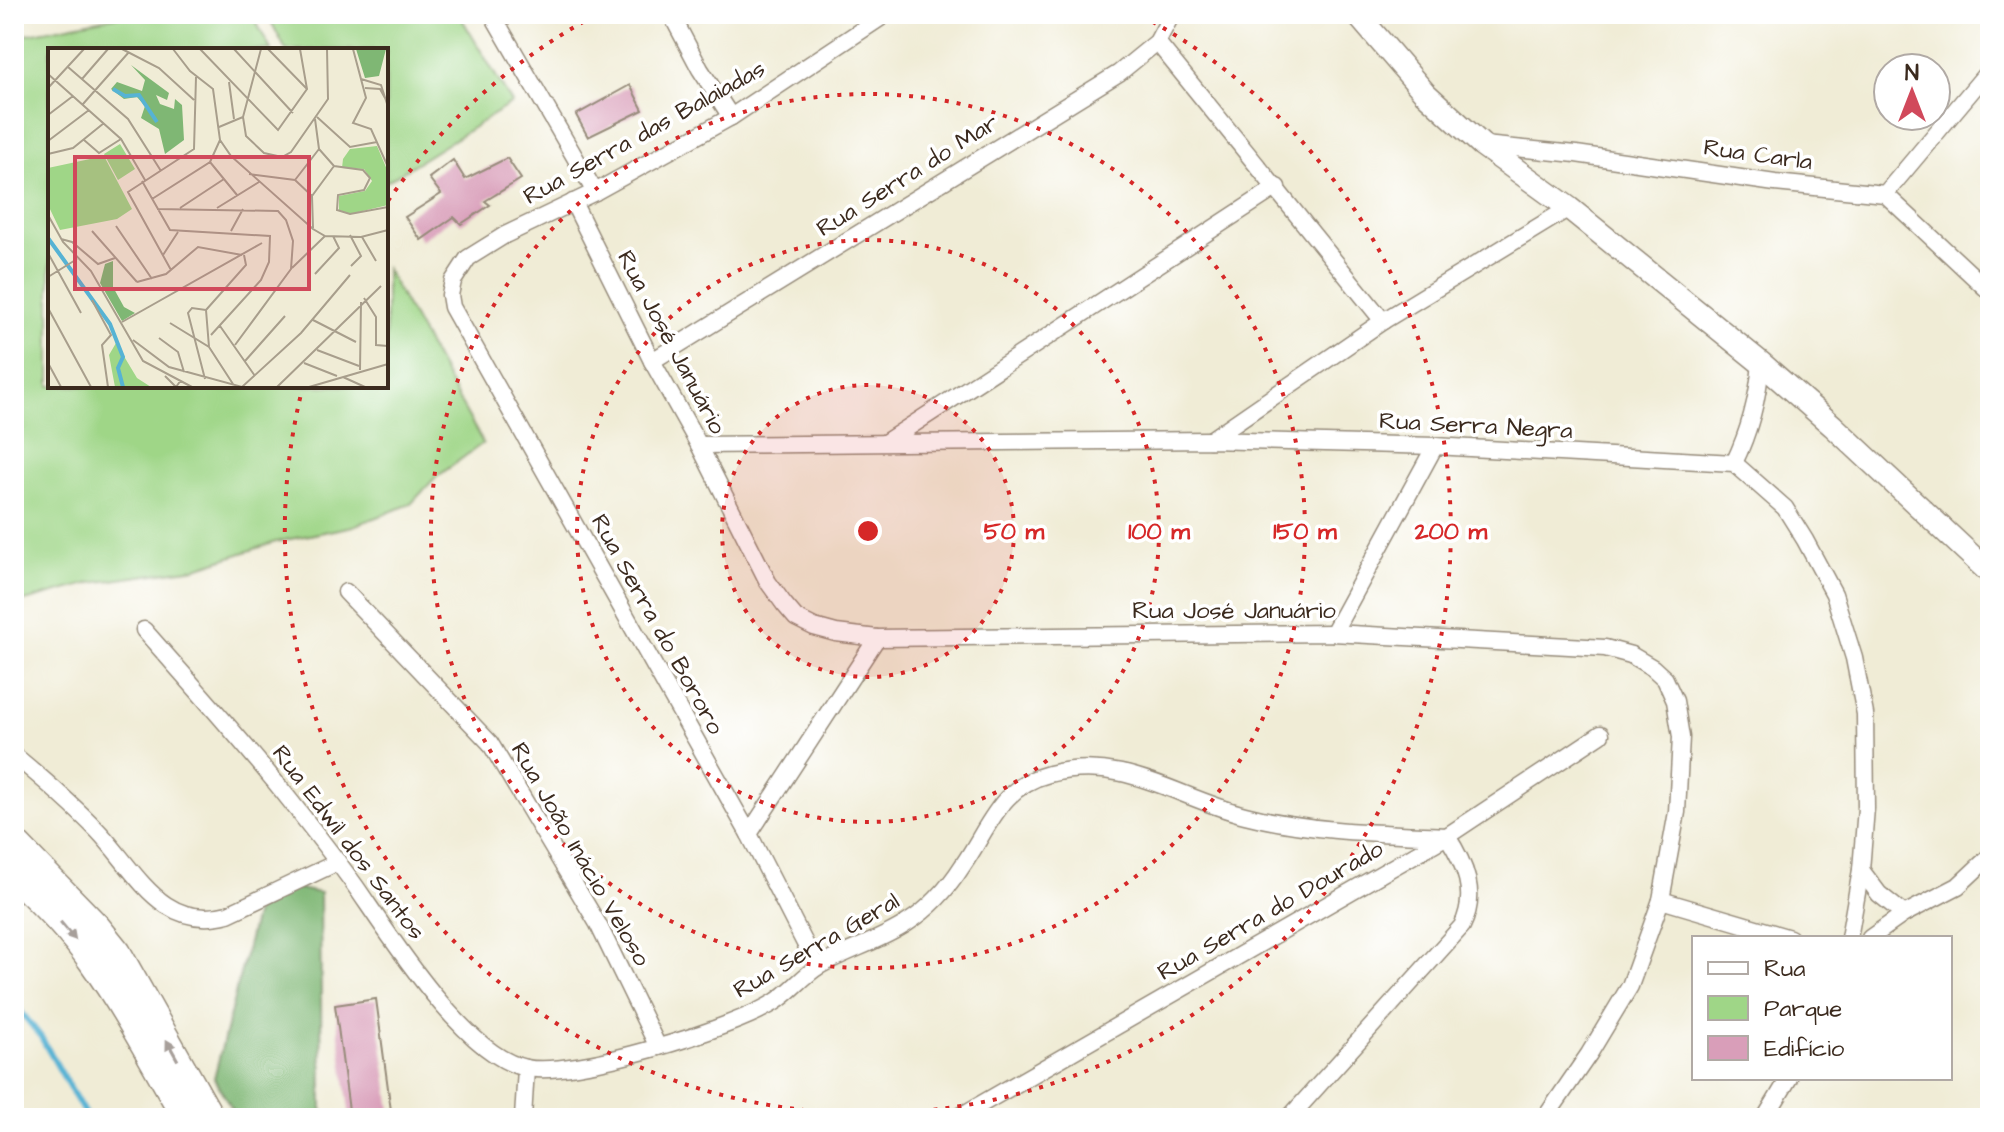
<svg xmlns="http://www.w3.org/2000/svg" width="2004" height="1132" font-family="'Architects Daughter',sans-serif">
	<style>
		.green { fill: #9fd687; stroke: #6d8052; stroke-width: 2 }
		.forest { fill: #7fb774; stroke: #5d7049; stroke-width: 2 }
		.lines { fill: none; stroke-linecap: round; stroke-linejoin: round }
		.stream { stroke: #56b3d4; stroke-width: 6 }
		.building { fill: #d99eb9 }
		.street-casing { stroke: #968b7a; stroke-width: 19 }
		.secondary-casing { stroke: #968b7a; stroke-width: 25 }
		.highway-casing { stroke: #968b7a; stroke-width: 31 }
		.street { stroke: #fff; stroke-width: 16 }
		.secondary { stroke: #fff; stroke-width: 22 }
		.highway { stroke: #fff; stroke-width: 28 }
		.oneway { fill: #a79f9a }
		.ring { fill: none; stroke: #d62828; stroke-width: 4; stroke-dasharray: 4 8 }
		.labels { text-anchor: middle; stroke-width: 7; stroke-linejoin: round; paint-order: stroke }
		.street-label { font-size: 24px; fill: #3b2a1e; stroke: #fff }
		.inset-river { fill: none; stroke: #56b3d4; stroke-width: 4 }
		.inset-road { fill: none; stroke: #a89e8c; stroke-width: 2 }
		.view { fill: #d1495b; fill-opacity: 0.15; stroke: #d1495b; stroke-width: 4 }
		.inset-edge { fill: none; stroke: #3b2a1e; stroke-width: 4 }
		.centre { fill: #d62828; stroke: #fff; stroke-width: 4 }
		.ring-label { font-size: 24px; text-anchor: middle; font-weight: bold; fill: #d62828; stroke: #fff; stroke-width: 7; stroke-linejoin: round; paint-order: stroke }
	</style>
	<rect width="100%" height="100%" fill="#fff"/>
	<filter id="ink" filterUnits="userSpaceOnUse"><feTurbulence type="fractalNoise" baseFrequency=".0125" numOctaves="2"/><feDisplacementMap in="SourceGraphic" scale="16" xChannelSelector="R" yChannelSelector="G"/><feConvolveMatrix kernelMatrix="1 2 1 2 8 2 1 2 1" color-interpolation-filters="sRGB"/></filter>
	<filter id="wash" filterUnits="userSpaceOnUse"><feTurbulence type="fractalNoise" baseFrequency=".006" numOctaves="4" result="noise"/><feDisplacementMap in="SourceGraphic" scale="32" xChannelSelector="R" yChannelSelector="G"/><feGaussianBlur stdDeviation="1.8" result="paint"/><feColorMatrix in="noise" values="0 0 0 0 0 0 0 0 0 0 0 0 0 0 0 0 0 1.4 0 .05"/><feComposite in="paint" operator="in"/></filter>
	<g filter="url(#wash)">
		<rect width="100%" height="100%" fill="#f0ecd6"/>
		<!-- green -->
		<g class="green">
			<path d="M128,14H252L271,50H50V386H386V269L483,443L434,479L411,504L353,526L276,542L196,568L91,583L14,604V37Z"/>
			<path d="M267,14H459L512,103L386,182V50H286Z"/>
		</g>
		<!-- forest -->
		<path class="forest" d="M294,888L320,893L322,1108L326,1118H237L214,1078L256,911Z"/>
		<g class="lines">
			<!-- stream -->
			<path class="stream" d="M14,1003L41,1037L87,1118"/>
		</g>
		<g id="blocks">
			<!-- building -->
			<g class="building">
				<path d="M630,85L643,110L588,137L576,115Z"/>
				<path d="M507,158L521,179L485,201L490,205L461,224L454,217L421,240L405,217L441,194L429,178L453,160L465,179Z"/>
				<path d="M376,999L392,1118H350L335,1005Z"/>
			</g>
		</g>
	</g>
	<g filter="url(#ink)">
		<use href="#blocks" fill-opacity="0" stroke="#968b7a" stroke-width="2"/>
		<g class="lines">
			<defs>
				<g id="street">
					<path d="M492,14L595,192"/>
					<path d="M671,14L700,69L731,117"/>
					<path d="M1157,42L1383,321"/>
					<path d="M1484,145L1576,154L1775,183L1885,194L1990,292"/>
					<path d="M1885,194L1990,69"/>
					<path d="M573,202L652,361L699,445L768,582L784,604L796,618L814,627L836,633L877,638L1333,633L1605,648L1631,655L1653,668L1665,679L1675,701L1681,737L1677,812L1661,900L1630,986L1589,1054L1545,1118"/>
					<path d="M652,361L1119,73L1157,42L1172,14"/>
					<path d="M1210,440L1383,321L1569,208"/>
					<path d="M886,442L1277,187"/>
					<path d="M699,445L1210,440L1435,446L1734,463L1785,508L1805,540L1834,594L1854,658L1865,714L1866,808L1861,870L1849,938"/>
					<path d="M1734,463C1750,430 1758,399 1761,363"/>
					<path d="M346,592L490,743L598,924L658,1047"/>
					<path d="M144,630C194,687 245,743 292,803C314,831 336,859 356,887C390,936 466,1057 526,1068C574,1078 732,1029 775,1002C791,992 803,976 819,966C847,950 880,941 907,923C929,909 949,887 963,865C989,828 1000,786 1049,774C1126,755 1176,798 1245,815C1310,832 1380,833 1447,836"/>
					<path d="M1333,633L1435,446"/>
					<path d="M14,755C43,779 71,803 97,830C136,870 161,932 228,914L338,862"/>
					<path d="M749,834L877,638"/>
					<path d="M1861,870L1879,894L1904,914"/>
					<path d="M1661,900L1790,938"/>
					<path d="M1870,938L1904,914L1958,886L1990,856"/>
					<path d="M817,967L749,834L452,307L450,295L453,281L468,258L505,235L595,192L731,117L886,14"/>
					<path d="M523,1118L526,1068"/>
					<path d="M957,1118L1447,836L1601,734"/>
					<path d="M1289,1118L1462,926C1478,894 1465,864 1447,836"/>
					<path d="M1765,1118L1789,1078"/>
				</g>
				<path id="secondary" d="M1357,14L1424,92L1482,145L1569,208L1761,363L1833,426L1990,573"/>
				<g id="highway">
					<path d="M14,843L96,927L117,953L210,1118"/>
					<path d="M14,875C42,901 70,929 92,960C128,1010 156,1065 187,1118"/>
				</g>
			</defs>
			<!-- street casing -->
			<use href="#street" class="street-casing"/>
			<!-- secondary casing -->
			<use href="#secondary" class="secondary-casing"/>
			<!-- highway casing -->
			<use href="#highway" class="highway-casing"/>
			<!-- street -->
			<use href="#street" class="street"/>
			<!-- secondary -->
			<use href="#secondary" class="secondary"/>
			<!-- highway -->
			<use href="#highway" class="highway"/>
		</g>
		<!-- one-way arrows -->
		<defs><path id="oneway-solid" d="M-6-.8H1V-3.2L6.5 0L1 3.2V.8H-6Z" transform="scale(2)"/></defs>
		<g class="oneway">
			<use href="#oneway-solid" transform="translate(68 931) rotate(50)"/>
			<use href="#oneway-solid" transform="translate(172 1050) rotate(-119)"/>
		</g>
	</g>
	<!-- distance rings -->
	<circle cx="868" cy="531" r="146" fill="#d62828" fill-opacity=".12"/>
	<g class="ring">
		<circle cx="868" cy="531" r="146"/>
		<circle cx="868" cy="531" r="291"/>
		<circle cx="868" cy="531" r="437"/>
		<path d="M388 201A583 583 0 0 1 594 16M1142 16A583 583 0 1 1 302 390"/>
	</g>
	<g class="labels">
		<!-- street labels -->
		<g class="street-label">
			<text transform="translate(644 132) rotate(-29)" y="8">Rua Serra das Balaiadas</text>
			<text transform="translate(1758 154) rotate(8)" y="8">Rua Carla</text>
			<text transform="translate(907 175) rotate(-32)" y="8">Rua Serra do Mar</text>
			<text transform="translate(672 342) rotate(62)" y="8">Rua José Januário</text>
			<text transform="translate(1476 425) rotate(3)" y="8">Rua Serra Negra</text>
			<text x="1234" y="618">Rua José Januário</text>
			<text transform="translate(658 624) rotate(61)" y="8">Rua Serra do Bororo</text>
			<text transform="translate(349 842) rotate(53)" y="8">Rua Edwil dos Santos</text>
			<text transform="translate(581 854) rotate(60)" y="8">Rua João Inácio Veloso</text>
			<text transform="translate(1270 910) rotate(-30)" y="8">Rua Serra do Dourado</text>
			<text transform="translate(816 945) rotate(-30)" y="8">Rua Serra Geral</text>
		</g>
	</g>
	<!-- overview -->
	<g transform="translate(48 48)">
		<rect width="340" height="340" fill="#f0ecd6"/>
		<path d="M72,96L87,121L70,132L56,106ZM329,98L340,124V157L302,166L291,162V148L317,143L324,133L316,121L294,120L295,111L302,101ZM56,108L84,161L69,171L12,182L0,157V120ZM68,295L89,330L103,339H67L61,307Z" fill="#9fd687"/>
		<path d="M308,1H338L331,28L317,30ZM83,17L121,45L119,52L108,47L112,56L126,61L127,51L134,57L136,92L117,106L111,81L93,70L97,58L89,49L76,51L63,41L69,34L94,43L97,32ZM65,213V239L76,259L87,265L74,273L52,235L57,216Z" fill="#7fb774"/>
		<path class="inset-river" d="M65,41L77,48L91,47L109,74M0,190L62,276L75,309L70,320L75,339"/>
		<path class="inset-road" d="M74,1L111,20L146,52M125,1L142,23L165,41L172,92L183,108L265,181L277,188L313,189L340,182M152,1L230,82L259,41L252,1M186,1L245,65M220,1L259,41M305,1L318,50L305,75L323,81L340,119M20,19L80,71L113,123M0,26L73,91L97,132M34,31L60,1M313,31L333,37L340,59M181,34L186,71M0,40L36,1M317,40L332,41L337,50M339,42V1M35,56L81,4M0,67L25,48M195,69L198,88L216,105L234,109L243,104L280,51L279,1M269,69L302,99L329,94M267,71L271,101L286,118L315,122L322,130L316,142L290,147L289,162L302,166L340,159M171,79L195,69L213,1M36,92L51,105L73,91M0,93L41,62M0,106L25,100L56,75M162,114L189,147M201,126L247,132L264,148M247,132L271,101M94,133L122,182L222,188L221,214L213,232L163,287M104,151L162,114L172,92M132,160L176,131M169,160L211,134M109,161L230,163L238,172L245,193L243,221L187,297M0,167L15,194L43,223L95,313L144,339M68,178L104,231M265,180L264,148L286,118M44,183L89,234M183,183L195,161M302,187L313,208L303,218M314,189L328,213M13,191L24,194L50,216L67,210M0,205L33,265M115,207L130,184M244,220L277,188M123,222L80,144L146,101L148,29M267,226L291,200L285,188M0,229L29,211M89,234L118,226L150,199L194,207M316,250L328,269V297L340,298M44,252L63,287L54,297L60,339M0,260L43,339M158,262L198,217L196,207M158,262L161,299M265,272L308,294M74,274L214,195M122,275L161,299L185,336M172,278L207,328M111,290L130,304L136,324M85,292L121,319L194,339L253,285L302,227M269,302L311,318M197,313L237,268M0,315L13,339M256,315L289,328M312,322L313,254M117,328L128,339L133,332M295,329L317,339M157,331L140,265L144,260L158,262M229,339L333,238M261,339L340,316"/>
		<path class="view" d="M27,109H261V241H27Z"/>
		<rect width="340" height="340" class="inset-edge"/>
	</g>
	<circle cx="868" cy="531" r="12" class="centre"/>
	<g class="ring-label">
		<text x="1014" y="539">50 m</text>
		<text x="1159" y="539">100 m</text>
		<text x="1305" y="539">150 m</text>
		<text x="1451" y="539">200 m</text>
	</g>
	<!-- margin -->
	<rect width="2004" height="1132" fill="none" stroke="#fff" stroke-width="48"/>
	<!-- legend -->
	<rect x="1692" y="936" width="260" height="144" fill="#ffffff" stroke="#b1aaa5" stroke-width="2"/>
	<rect x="1708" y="962" width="40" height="12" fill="#ffffff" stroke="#b1aaa5" stroke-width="2"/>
	<text x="1764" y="976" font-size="24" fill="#3b2a1e">Rua</text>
	<rect x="1708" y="996" width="40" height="24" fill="#9fd687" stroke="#b1aaa5" stroke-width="2"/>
	<text x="1764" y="1016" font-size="24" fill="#3b2a1e">Parque</text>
	<rect x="1708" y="1036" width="40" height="24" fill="#d99eb9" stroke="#b1aaa5" stroke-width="2"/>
	<text x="1764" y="1056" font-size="24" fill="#3b2a1e">Edifício</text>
	<!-- north arrow -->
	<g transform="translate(1912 92)"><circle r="38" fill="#ffffff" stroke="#b1aaa5" stroke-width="2"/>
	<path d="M0-6L14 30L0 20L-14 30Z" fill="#d1495b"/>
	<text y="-12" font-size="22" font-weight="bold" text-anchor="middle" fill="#3b2a1e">N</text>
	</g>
</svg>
